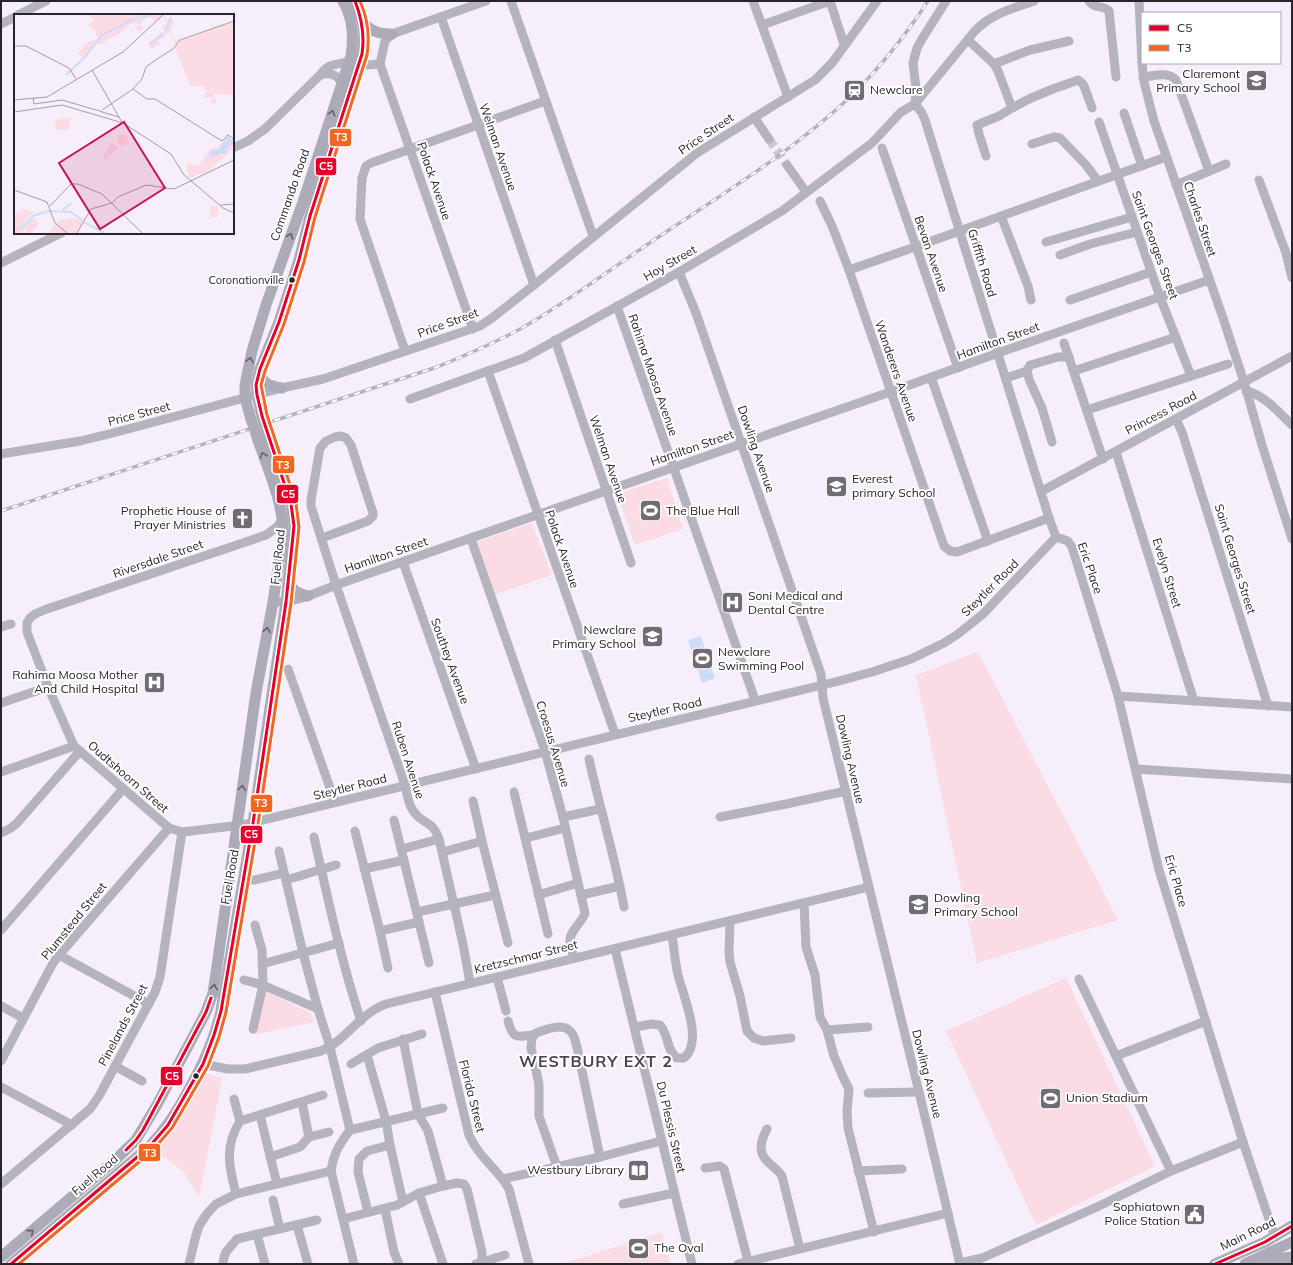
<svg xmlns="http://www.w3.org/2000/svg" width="1293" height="1265" font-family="Mulish,sans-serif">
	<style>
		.green { fill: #fbdce4 }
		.water { fill: #cdddf9 }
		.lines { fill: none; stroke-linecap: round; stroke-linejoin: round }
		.minor-tunnel { stroke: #cdc6d1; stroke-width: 9; stroke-dasharray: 9 4.5; stroke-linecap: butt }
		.minor { stroke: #b5b3be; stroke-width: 9 }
		.major { stroke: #adabb8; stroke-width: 11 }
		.rail-casing { stroke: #b6b2bd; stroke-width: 3.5 }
		.rail { stroke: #fff; stroke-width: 2; stroke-dasharray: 6; stroke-linecap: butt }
		.major-bridge { stroke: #adabb8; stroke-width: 11 }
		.bus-1-casing { stroke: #fff; stroke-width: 6 }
		.bus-2-casing { stroke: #fff; stroke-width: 6 }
		.bus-1 { stroke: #e4002b; stroke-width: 3 }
		.bus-2 { stroke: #f26522; stroke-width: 3 }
		.oneway { stroke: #64616a }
		.bus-dot { fill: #29242b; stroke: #fff; stroke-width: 1.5 }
		.labels { text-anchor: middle; stroke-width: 4; stroke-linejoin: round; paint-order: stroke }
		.bus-label { font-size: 11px; fill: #29242b; stroke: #fff; text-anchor: end }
		.poi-label { font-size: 12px; fill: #29242b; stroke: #fff; text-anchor: start }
		.street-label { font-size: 12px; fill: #29242b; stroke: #fff }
		.district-label { font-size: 16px; font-weight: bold; letter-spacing: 1px; fill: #4c4152; stroke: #fff }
		.inset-river { fill: none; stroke: #cdddf9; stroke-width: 2 }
		.inset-road { fill: none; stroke: #a49da7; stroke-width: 1 }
		.view { fill: #c2185b; fill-opacity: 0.15; stroke: #c2185b; stroke-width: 2 }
		.inset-edge { fill: none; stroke: #29242b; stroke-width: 2 }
		.line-badge { stroke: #fff; stroke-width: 1.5 }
		.badge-label { font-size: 11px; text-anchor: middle; font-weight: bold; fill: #fff }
	</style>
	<rect width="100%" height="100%" fill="#f6eefa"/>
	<!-- green -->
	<g class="green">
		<path d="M667,478L683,529L635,545L617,494Z"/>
		<path d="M532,523L552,575L494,595L477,542Z"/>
		<path d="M978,652L1118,920L977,963L916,675Z"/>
		<path d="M1066,978L1155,1166L1036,1225L946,1031Z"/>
		<path d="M262,989L310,1013L315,1022L253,1035Z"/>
		<path d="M202,1072L222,1078L199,1197L184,1172L155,1150L168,1136Z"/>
		<path d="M662,1232L670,1264H562Z"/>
	</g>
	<!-- water -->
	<path class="water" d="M701,636L715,678L702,683L688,640Z"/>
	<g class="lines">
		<!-- minor-tunnel -->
		<path class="minor-tunnel" d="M769,139L787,165"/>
		<!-- minor -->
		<g class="minor">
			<path d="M511,1L593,236"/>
			<path d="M753,1L788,97"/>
			<path d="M946,1L922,39L917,48L913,63L916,88L915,104L922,113L925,120L1049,518L1056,537"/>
			<path d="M1089,1C1094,9 1103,5 1109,11L1116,77"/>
			<path d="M1139,1L1142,63"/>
			<path d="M18,15L46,1"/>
			<path d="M441,17L534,285"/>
			<path d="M1,24L15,17"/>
			<path d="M762,25L830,1L844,44"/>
			<path d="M968,40L994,64L998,71L1012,108"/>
			<path d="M1142,63L1144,82L1154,121L1223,318L1244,382L1262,445L1292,539"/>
			<path d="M994,64L1030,50L1069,41"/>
			<path d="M357,68L365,65L380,64"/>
			<path d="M320,75C329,72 338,74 342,84"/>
			<path d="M1143,77C1154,76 1168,71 1176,80L1209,171"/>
			<path d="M1124,113L1142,166"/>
			<path d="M754,117L769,139"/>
			<path d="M1099,122L1160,297L1191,376"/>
			<path d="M1032,144L1054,137L1060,138L1086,165L1098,181"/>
			<path d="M233,148L248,141L265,129L320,75C330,61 335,67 349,61"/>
			<path d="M882,148L958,368"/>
			<path d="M986,156L979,134L977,125L999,116L1012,108L1031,98L1053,89L1078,80L1082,83L1084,86L1092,108"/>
			<path d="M787,165L806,192"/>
			<path d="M1259,180L1286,253L1292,278"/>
			<path d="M1176,185L1226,164"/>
			<path d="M820,201L832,226L849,270L944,546L950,551L957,552L1049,518"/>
			<path d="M1001,216L1028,286L1031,300"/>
			<path d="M1046,242L1132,217"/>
			<path d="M1060,255L1090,244L1137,232"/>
			<path d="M1,263L61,233"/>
			<path d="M849,270L915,247L1166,157"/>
			<path d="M679,272L696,313L821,674L823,698L869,887L919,1092L960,1264"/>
			<path d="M1070,300L1151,272"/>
			<path d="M617,306L755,700"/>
			<path d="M473,329L380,64L385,41L392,34L486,1"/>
			<path d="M555,340L631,563"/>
			<path d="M1064,343L1103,459"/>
			<path d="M405,351L360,219L362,178L366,166L371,163L545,101"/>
			<path d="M488,371L615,734"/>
			<path d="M1074,371L1176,337"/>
			<path d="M931,377L988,541"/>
			<path d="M1006,378L1027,371"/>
			<path d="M1246,391C1265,395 1278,412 1292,425"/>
			<path d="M410,399L524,358L679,272L782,211L872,143L901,112L915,104L974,32C990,14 1012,9 1034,1"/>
			<path d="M1087,410L1228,364"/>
			<path d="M1176,419L1182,432L1268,706"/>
			<path d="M1052,442L1042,408L1029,379L1027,371L1030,365L1034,364L1058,357H1069"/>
			<path d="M1116,452L1194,701"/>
			<path d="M1,454L80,441L109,434L282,388L323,379L480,326L492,318L534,285L697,153L815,80L832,63L877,1"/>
			<path d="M1042,491L1292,356"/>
			<path d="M283,519L277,527L266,535L44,610L35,614L30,618L27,623V632L48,687L74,746L169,828L182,832L242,825L835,682L872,672L911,659L944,643L958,634L983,614L1056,537"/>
			<path d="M1056,537L1068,541L1072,547L1118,696L1159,870L1243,1142L1275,1237"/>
			<path d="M322,538L368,521L373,516V513L351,445L346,438L341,436L335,437L326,441L320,448L311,500V506L336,585L405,785C407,793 408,805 414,812C423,825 432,819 439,839L463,944L470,983"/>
			<path d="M471,539L545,751L563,817L585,913C582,923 569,931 570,942C570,947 573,953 574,958"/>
			<path d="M403,562L476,769"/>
			<path d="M273,602C295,603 316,593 336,585L890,392L998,353L1209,280"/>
			<path d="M1,627L11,624"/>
			<path d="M288,669L335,802"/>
			<path d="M1118,696L1292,707"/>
			<path d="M1,703L48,687"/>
			<path d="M589,759C600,809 615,857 624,907"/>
			<path d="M1136,769L1292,779"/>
			<path d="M1,772L74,746"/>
			<path d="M514,792L548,934"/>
			<path d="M473,801L482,841L508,943"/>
			<path d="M563,817L600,809"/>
			<path d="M720,817L786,804L846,791"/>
			<path d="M394,820L429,963"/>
			<path d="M355,831L380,931L388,968"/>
			<path d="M1,833L11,828L17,823L80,751"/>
			<path d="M314,837C328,899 341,961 361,1021"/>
			<path d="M526,838L565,828"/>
			<path d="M402,849L439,839"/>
			<path d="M279,851L303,953L318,1009"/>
			<path d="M443,852L482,841"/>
			<path d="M364,869L404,860"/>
			<path d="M243,880H255L284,873"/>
			<path d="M286,880L336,865"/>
			<path d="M538,895L578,883"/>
			<path d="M581,895L620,886"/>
			<path d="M804,903L806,947L815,975L820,1017L827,1030L868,1027"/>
			<path d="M417,912L495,895"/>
			<path d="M730,921L729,952L730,962L740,996L747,1031L754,1038L763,1041L791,1038"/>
			<path d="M1,930L123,789"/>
			<path d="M380,931L419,922"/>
			<path d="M615,949L692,1264"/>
			<path d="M59,955L149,1004"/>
			<path d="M262,964L339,943"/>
			<path d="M497,977L506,1011"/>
			<path d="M1079,979L1171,1171"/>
			<path d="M244,980L263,985L318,1009L330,1047L350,1130C339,1145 334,1152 331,1171L354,1264"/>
			<path d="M435,992L469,1135C479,1158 497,1168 509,1189L529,1264"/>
			<path d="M1,1006L23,1018"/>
			<path d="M508,1021C513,1039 516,1037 533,1035"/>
			<path d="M635,1027L652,1024L660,1025C669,1035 666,1050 677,1058H684C704,1042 683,995 678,975C675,962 674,948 672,935"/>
			<path d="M253,1029L263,985L262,950L255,925"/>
			<path d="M827,1030L834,1056L843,1077L849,1089L847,1111L848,1128L874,1232"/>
			<path d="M403,1039L418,1114L428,1131L443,1186"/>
			<path d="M367,1055L386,1121L390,1145L403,1202"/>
			<path d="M1116,1056L1206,1021"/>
			<path d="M1,1061L53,963L59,955L169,828"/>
			<path d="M203,1064L228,1069H245L321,1051C346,1041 360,1013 386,1004L869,887"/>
			<path d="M351,1064L378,1048L422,1034"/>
			<path d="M115,1066L142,1081"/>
			<path d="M1,1087L72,1125"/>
			<path d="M868,1093L919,1092"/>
			<path d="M234,1099L240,1121C224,1147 229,1166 236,1194"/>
			<path d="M302,1102L309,1137"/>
			<path d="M260,1115L277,1184"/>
			<path d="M240,1121L323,1095"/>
			<path d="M767,1129C761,1140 757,1152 768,1162C773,1167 778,1170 782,1176L800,1249"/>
			<path d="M350,1130L443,1108"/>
			<path d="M270,1157L300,1147L309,1137L329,1132"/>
			<path d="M557,1167L539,1116V1084L531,1048L532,1038L536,1033C544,1030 561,1023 569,1030C574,1033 575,1041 577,1047L600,1157"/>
			<path d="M705,1168L720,1166L724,1169L748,1261"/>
			<path d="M858,1171L902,1169"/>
			<path d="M503,1179L600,1157L661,1141"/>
			<path d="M1,1184L90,1109L99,1096L155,992L160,977L182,832"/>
			<path d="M419,1193L443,1264"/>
			<path d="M273,1200L280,1229"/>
			<path d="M623,1204L674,1193"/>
			<path d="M385,1209L394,1252L399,1264"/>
			<path d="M368,1212L358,1172L359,1159L367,1151L390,1145"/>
			<path d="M343,1219L397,1205L419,1193L443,1186L457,1183L464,1184L467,1189L482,1252V1264"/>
			<path d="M297,1225L308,1264"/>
			<path d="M257,1234L265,1264"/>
			<path d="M960,1263L982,1258L1097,1207L1171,1171L1243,1142"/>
			<path d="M189,1264L196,1235L199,1226L206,1215L216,1204L236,1194L331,1171"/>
			<path d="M223,1264L224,1257L226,1252L237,1239L317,1220"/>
			<path d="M476,1264L505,1255"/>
			<path d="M738,1264L948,1213"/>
		</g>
		<!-- major -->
		<g class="major">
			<path d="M363,23C372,32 380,34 392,34"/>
			<path d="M260,369C261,384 269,386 282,388"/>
			<path d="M262,416L257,395L256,385L260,369L279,322L299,260L310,216L362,54C366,33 363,20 355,1"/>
			<path d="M251,419L245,398V385L252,351L266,305L303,202L351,56C354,36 353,19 343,1"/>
			<path d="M288,579C291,590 298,594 308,596"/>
			<path d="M1,1257L114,1161L136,1140L158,1103L206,1012L213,993L217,966L256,693L273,602L283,536C284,504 268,470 258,440"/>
			<path d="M1259,1261L1292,1257"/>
			<path d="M11,1264L149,1147C165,1130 177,1112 188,1091C203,1064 214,1041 221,1011L253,823L271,701L286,602L294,526L291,504L267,434"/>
			<path d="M1215,1264L1265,1242L1292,1226"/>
			<path d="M1245,1264L1292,1242"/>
		</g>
		<defs>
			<path id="rail" d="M1,511L437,367C466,355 495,343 522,328C569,301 612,268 657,238C722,194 792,152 850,97C880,68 905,36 928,1"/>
		</defs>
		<!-- rail casing -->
		<use href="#rail" class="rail-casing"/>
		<!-- rail -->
		<use href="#rail" class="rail"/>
		<!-- major-bridge -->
		<g class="major-bridge">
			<path d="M262,416L267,434"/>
			<path d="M251,419L258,440"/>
		</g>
		<defs>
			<g id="bus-1">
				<path d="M126,1150L136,1140L143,1130L206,1012L211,998"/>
				<path d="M11,1264L149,1147L168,1125L203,1064L214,1035L221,1011L253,823L286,602L294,526L291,504L262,416L257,395L256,385L260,369L279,322L299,260L310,216L362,54C365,35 362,19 355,1"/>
				<path d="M1215,1264L1265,1242L1292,1226"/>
			</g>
			<path id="bus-2" d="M19,1264L152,1151L172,1128L208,1066L219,1037L226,1012L258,824L291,603L299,527L296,503L267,415L261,385L265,371L284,324L304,262L315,217L367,55C370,36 368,19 360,1"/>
		</defs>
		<!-- bus-1 casing -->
		<use href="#bus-1" class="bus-1-casing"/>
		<!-- bus-2 casing -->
		<use href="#bus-2" class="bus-2-casing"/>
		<!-- bus-1 -->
		<use href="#bus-1" class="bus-1"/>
		<!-- bus-2 -->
		<use href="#bus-2" class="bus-2"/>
	</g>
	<!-- one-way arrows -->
	<defs><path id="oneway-chevron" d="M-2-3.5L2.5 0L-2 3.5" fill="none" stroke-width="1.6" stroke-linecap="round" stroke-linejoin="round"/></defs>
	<g class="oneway">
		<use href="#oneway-chevron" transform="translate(332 113) rotate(-72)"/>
		<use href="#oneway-chevron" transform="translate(290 236) rotate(-70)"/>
		<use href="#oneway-chevron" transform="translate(250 360) rotate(-78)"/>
		<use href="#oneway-chevron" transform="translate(263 455) rotate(-109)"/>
		<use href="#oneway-chevron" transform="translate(267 630) rotate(-80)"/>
		<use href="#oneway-chevron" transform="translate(242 788) rotate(-82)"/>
		<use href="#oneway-chevron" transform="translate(214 987) rotate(-79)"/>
		<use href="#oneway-chevron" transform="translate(31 1232) rotate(-40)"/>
	</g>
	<!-- icons -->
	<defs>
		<symbol id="school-square" viewBox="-11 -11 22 22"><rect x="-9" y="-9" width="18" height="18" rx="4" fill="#716b73" stroke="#fff"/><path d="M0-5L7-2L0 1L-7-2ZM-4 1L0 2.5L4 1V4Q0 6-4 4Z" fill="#fff"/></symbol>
		<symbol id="station-square" viewBox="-11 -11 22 22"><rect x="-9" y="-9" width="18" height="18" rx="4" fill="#716b73" stroke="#fff"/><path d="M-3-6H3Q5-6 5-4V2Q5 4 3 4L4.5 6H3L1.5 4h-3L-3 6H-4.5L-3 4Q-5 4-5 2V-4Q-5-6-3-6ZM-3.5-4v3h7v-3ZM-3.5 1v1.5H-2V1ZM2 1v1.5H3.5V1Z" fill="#fff"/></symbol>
		<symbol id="stadium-square" viewBox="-11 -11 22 22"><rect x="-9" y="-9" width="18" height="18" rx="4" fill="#716b73" stroke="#fff"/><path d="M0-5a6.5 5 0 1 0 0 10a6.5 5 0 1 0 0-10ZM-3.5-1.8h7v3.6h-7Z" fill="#fff"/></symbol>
		<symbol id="church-square" viewBox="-11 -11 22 22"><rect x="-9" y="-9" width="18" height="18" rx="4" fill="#716b73" stroke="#fff"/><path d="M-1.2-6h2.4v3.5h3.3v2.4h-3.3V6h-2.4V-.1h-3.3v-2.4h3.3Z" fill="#fff"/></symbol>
		<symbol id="hospital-square" viewBox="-11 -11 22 22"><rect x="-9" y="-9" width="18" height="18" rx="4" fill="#716b73" stroke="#fff"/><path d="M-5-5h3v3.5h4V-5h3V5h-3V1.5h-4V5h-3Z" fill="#fff"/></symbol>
		<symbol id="library-square" viewBox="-11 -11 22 22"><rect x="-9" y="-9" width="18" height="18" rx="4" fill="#716b73" stroke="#fff"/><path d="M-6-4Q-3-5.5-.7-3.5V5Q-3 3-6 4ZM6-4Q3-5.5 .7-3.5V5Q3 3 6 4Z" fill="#fff"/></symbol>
		<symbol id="civic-square" viewBox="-11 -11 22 22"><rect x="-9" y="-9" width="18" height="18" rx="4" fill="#716b73" stroke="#fff"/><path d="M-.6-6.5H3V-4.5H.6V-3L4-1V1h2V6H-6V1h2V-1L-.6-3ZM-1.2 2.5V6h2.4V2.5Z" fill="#fff"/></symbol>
	</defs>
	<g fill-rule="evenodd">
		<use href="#school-square" x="1244" y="68" width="25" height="25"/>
		<use href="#station-square" x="842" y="78" width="25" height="25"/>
		<use href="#school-square" x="824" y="474" width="25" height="25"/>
		<use href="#stadium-square" x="638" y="498" width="25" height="25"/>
		<use href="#church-square" x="230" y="506" width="25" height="25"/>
		<use href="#hospital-square" x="720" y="590" width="25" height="25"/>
		<use href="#school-square" x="640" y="624" width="25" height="25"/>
		<use href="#stadium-square" x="690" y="646" width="25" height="25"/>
		<use href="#hospital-square" x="142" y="670" width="25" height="25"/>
		<use href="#school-square" x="906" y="892" width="25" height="25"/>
		<use href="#stadium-square" x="1038" y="1086" width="25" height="25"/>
		<use href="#library-square" x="626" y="1158" width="25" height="25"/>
		<use href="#civic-square" x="1182" y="1202" width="25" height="25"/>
		<use href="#stadium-square" x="626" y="1236" width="25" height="25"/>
	</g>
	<!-- markers -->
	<g class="bus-dot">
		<circle cx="292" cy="280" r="3.5"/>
		<circle cx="196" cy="1076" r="3.5"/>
	</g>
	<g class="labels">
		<!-- bus labels -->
		<g class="bus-label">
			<text x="284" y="284">Coronationville</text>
		</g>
		<!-- poi labels -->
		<g class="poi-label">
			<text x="1240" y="78" text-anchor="end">Claremont<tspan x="1240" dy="14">Primary School</tspan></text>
			<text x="870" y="94">Newclare</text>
			<text x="852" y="483">Everest<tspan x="852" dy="14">primary School</tspan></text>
			<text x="226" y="515" text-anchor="end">Prophetic House of<tspan x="226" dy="14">Prayer Ministries</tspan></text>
			<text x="666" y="515">The Blue Hall</text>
			<text x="748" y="600">Soni Medical and<tspan x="748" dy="14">Dental Centre</tspan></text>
			<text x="636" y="634" text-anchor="end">Newclare<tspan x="636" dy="14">Primary School</tspan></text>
			<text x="718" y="656">Newclare<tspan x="718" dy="14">Swimming Pool</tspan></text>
			<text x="138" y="679" text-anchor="end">Rahima Moosa Mother<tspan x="138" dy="14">And Child Hospital</tspan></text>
			<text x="934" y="902">Dowling<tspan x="934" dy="14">Primary School</tspan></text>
			<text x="1066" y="1102">Union Stadium</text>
			<text x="624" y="1174" text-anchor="end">Westbury Library</text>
			<text x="1180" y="1211" text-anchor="end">Sophiatown<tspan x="1180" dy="14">Police Station</tspan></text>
			<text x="654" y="1252">The Oval</text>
		</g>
		<!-- street labels -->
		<g class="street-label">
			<text transform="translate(706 134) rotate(-34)" y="4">Price Street</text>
			<text transform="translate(498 147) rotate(71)" y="4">Welman Avenue</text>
			<text transform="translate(434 181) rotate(71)" y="4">Polack Avenue</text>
			<text transform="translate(290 195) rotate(-71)" y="4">Commando Road</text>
			<text transform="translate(1200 219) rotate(71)" y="4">Charles Street</text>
			<text transform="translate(1155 245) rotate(70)" y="4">Saint Georges Street</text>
			<text transform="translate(931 254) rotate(71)" y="4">Bevan Avenue</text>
			<text transform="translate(670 263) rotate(-30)" y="4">Hoy Street</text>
			<text transform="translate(982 263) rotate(73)" y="4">Griffith Road</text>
			<text transform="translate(448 323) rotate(-20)" y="4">Price Street</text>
			<text transform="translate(998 341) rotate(-20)" y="4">Hamilton Street</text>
			<text transform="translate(896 371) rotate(71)" y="4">Wanderers Avenue</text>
			<text transform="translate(653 375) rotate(71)" y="4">Rahima Moosa Avenue</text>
			<text transform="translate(1161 413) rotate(-28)" y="4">Princess Road</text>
			<text transform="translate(139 414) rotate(-15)" y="4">Price Street</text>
			<text transform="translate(692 448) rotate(-19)" y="4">Hamilton Street</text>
			<text transform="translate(756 449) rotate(71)" y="4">Dowling Avenue</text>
			<text transform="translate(608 459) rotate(71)" y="4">Welman Avenue</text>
			<text transform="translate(562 549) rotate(71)" y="4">Polack Avenue</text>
			<text transform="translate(386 555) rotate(-19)" y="4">Hamilton Street</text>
			<text transform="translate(278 557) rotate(-84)" y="4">Fuel Road</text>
			<text transform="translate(158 559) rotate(-19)" y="4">Riversdale Street</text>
			<text transform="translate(1235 559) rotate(73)" y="4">Saint Georges Street</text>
			<text transform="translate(1090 568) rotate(71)" y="4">Eric Place</text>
			<text transform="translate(1167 573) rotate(73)" y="4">Evelyn Street</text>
			<text transform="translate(990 588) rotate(-45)" y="4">Steytler Road</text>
			<text transform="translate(450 661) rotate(70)" y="4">Southey Avenue</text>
			<text transform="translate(665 710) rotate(-13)" y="4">Steytler Road</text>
			<text transform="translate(553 744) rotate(73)" y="4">Croesus Avenue</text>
			<text transform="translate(850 759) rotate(77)" y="4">Dowling Avenue</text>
			<text transform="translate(408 760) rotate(72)" y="4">Ruben Avenue</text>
			<text transform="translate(128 777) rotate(41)" y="4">Oudtshoorn Street</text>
			<text transform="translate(350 787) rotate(-14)" y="4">Steytler Road</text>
			<text transform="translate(230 877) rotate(-80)" y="4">Fuel Road</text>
			<text transform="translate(1176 881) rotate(74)" y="4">Eric Place</text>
			<text transform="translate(74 921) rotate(-51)" y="4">Plumstead Street</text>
			<text transform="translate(526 957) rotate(-14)" y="4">Kretzschmar Street</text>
			<text transform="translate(123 1025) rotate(-62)" y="4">Pinelands Street</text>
			<text transform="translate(927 1074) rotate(76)" y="4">Dowling Avenue</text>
			<text transform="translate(472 1096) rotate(76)" y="4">Florida Street</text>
			<text transform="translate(671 1127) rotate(77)" y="4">Du Plessis Street</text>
			<text transform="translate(95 1175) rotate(-40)" y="4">Fuel Road</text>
			<text transform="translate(1248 1234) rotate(-26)" y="4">Main Road</text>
		</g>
		<!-- district labels -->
		<g class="district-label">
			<text x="596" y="1067">WESTBURY EXT 2</text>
		</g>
	</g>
	<!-- overview -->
	<g transform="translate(14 14)">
		<rect width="220" height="220" fill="#f6eefa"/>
		<path d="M74,1H151L153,7L157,2L160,9L156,14L161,27L167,25L162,31L156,18L152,20L148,13L152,9L149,2L141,8L135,1L126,10L130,14L126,18L121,14L125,10L118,9L104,21L95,24L89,30H82L70,45L64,39L73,28L84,25L81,17L73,11L80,7ZM220,7V81L200,80V84L203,85L200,91L196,89L199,84H189L194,76L190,75L189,72H176L161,34L166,27L199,14L197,10L199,9L201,14ZM148,18L151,23L145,25L146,30L137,35L135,29ZM57,104L55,116H42L40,106ZM103.5 126a5.5 5.5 0 1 1 11 0a5.5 5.5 0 1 1-11 0ZM213,122L220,126V133L195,157L174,164L173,148L184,153L196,135L204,133ZM97,128L104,134L91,146L88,144ZM197,191L204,193L203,204L195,202ZM8,193L19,199L13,205L9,219H0V200L8,197ZM19,203L25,209L17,219H12L11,215ZM57,204L69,207L63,219H35L43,207Z" fill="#fbdce4"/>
		<path d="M214,122L220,128L213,134L212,139L194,143L196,138L205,135Z" fill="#cdddf9"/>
		<path class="inset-river" d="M151,18L157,3M135,31L150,19M52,61L69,45L88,21L118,6L137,1M48,196L58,189M34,197L57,198L69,207M70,208L90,219M5,214L11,212L19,202L34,197"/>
		<path class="inset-road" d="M0,32H12L55,54L62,65M143,45L159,35L166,26L220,7M78,56L109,110M119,75L133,85H141L208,127L214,121L220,125M19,84L20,90L48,86L89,98M0,86L33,83L109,38L149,1M88,96L119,75L128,65L132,53L143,45M0,98L48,91L109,109L157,140L170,161L209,194L220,199M88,98L105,103M0,176L33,188L41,209L53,219M207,191L220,190M36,192L57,170H64L88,180L128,219M63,219L77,195L98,189L104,183L132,171L160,175L220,146"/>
		<path class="view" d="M110,108L151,174L86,215L45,149Z"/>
		<rect width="220" height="220" class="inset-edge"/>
	</g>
	<g class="line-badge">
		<rect x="329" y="128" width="23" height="19" rx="4" fill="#f26522"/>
		<rect x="315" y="157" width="22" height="19" rx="4" fill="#e4002b"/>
		<rect x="272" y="455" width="23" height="19" rx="4" fill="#f26522"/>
		<rect x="276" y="484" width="23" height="20" rx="4" fill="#e4002b"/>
		<rect x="250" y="794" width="23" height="19" rx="4" fill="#f26522"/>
		<rect x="240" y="825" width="23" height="19" rx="4" fill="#e4002b"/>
		<rect x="160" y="1066" width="23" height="20" rx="4" fill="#e4002b"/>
		<rect x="138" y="1143" width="23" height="19" rx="4" fill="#f26522"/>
	</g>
	<g class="badge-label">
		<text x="341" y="141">T3</text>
		<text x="326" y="170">C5</text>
		<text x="283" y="469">T3</text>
		<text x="288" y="498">C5</text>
		<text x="261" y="807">T3</text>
		<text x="251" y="838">C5</text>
		<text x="172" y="1080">C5</text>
		<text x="150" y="1157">T3</text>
	</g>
	<!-- border -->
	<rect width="1293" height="1265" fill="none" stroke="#29242b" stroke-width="4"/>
	<!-- legend -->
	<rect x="1141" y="12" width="140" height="52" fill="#ffffff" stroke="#a9a7aa"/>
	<rect x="1149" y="25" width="20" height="6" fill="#e4002b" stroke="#a9a7aa"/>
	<text x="1177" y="32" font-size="12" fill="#29242b">C5</text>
	<rect x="1149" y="45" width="20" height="6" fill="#f26522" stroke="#a9a7aa"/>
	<text x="1177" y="52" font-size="12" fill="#29242b">T3</text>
</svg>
